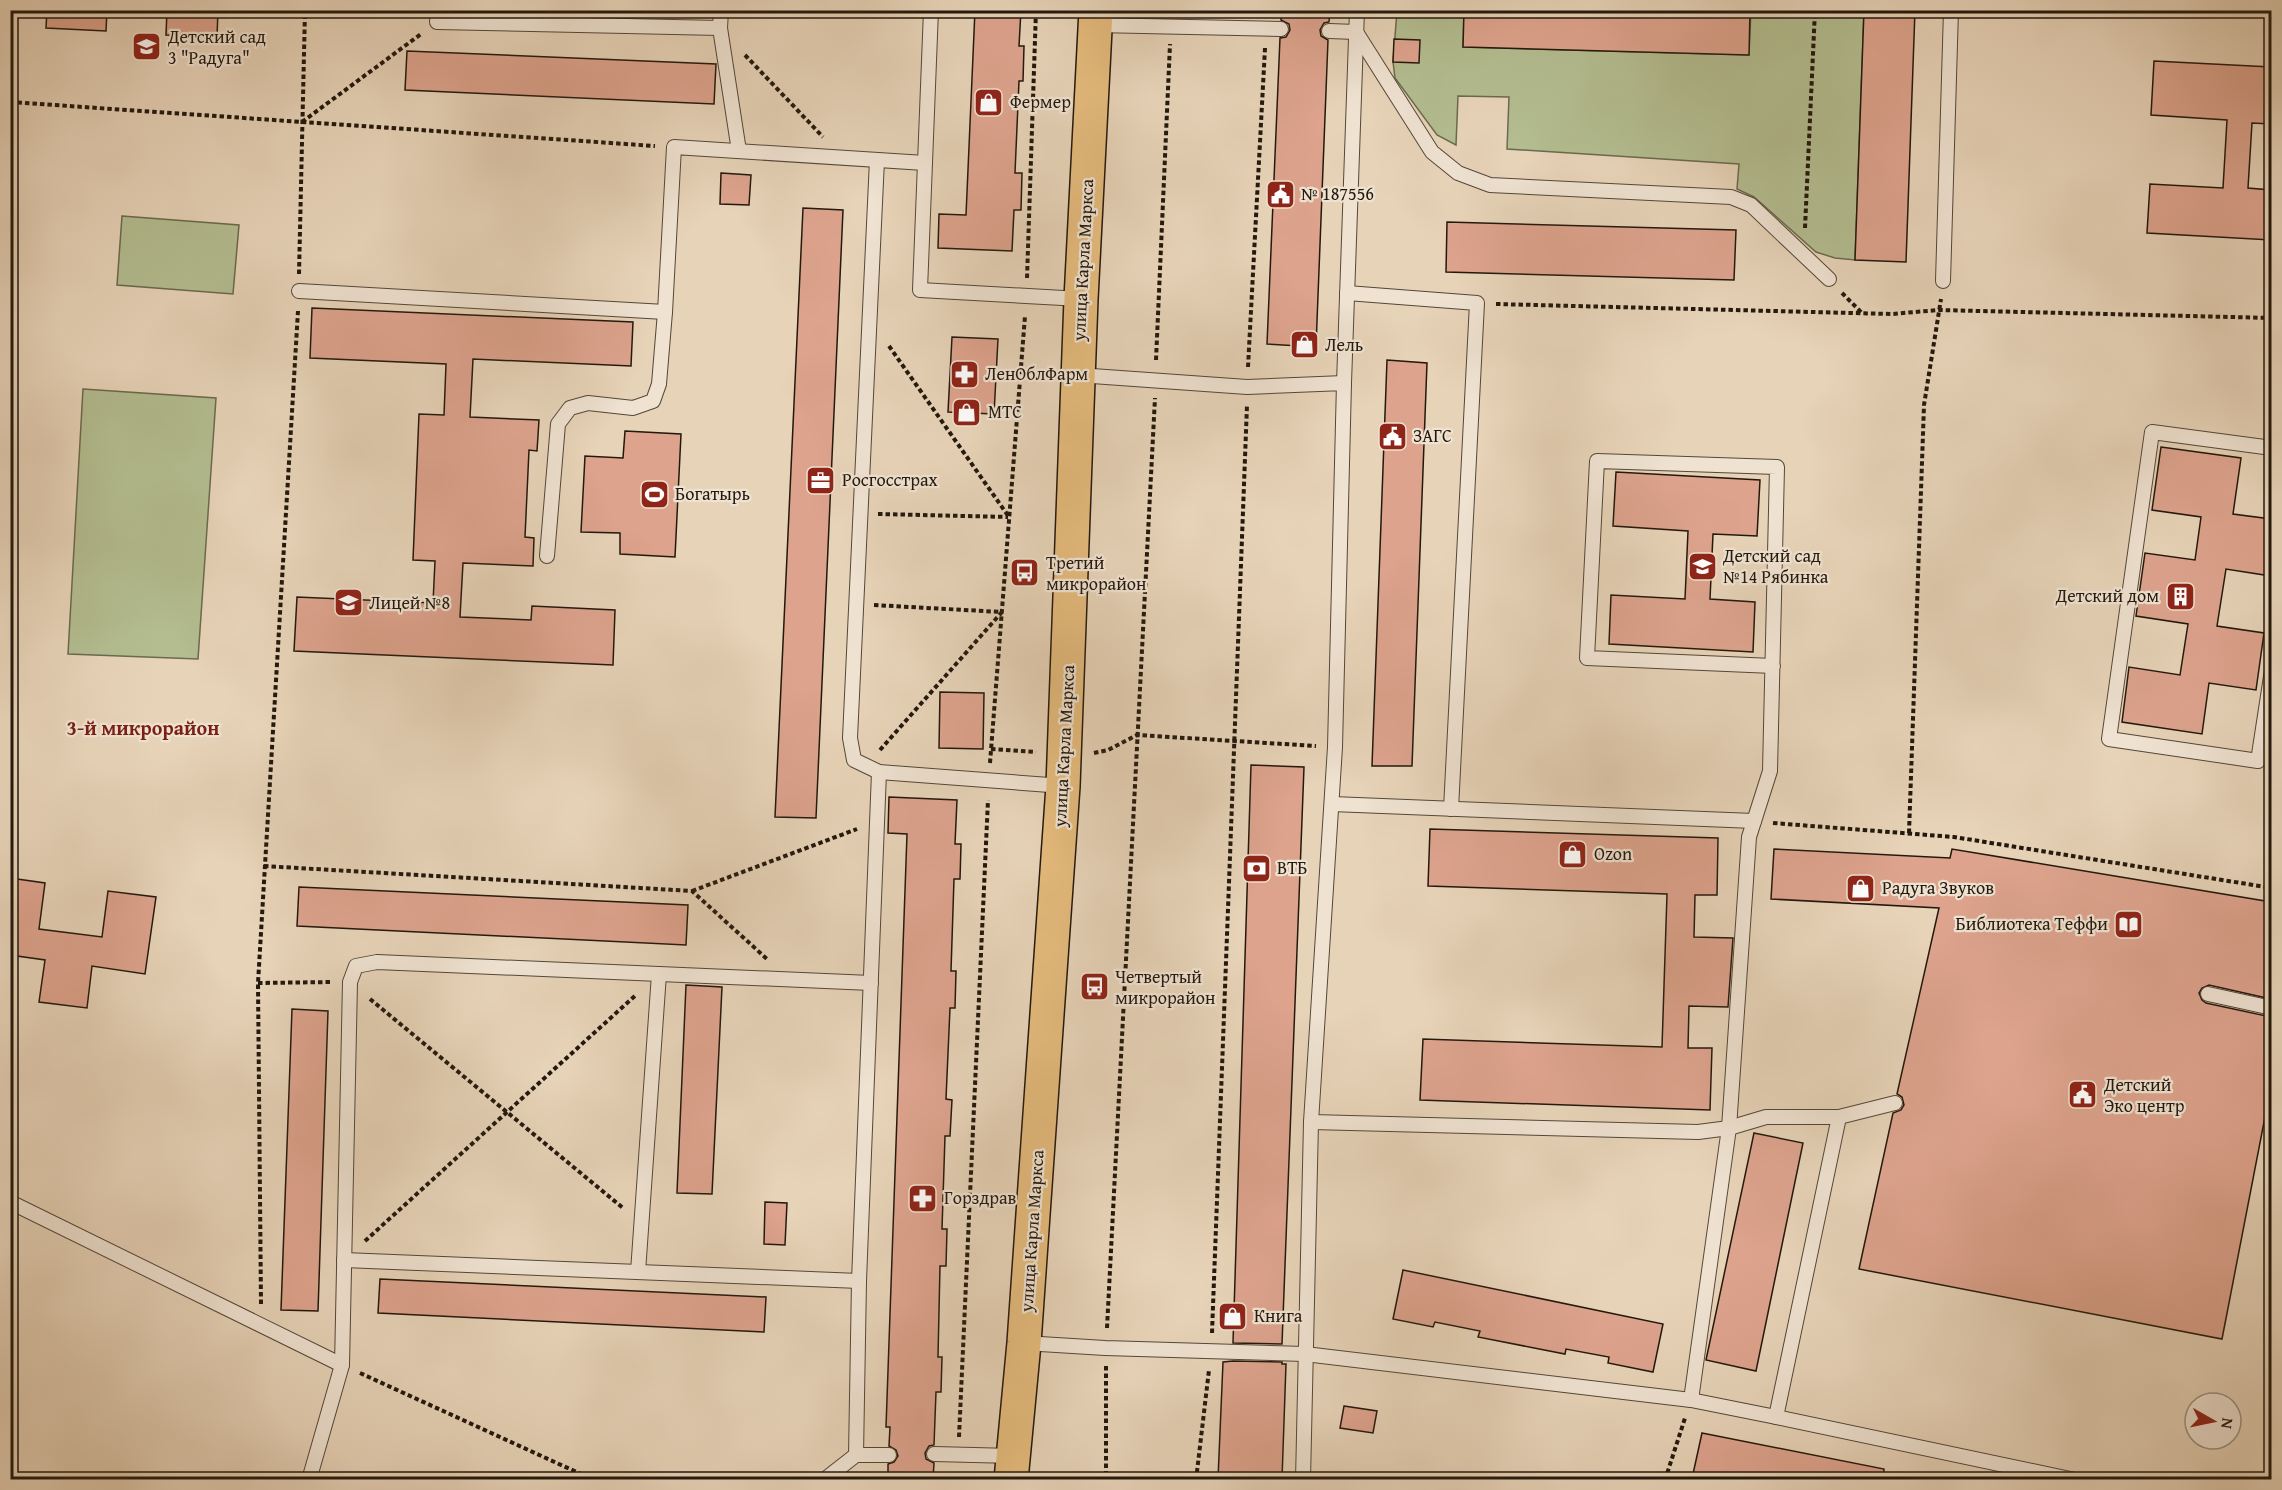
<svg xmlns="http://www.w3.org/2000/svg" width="2282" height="1490" font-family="'Gentium Book Plus',serif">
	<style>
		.green { fill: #b3bd90; stroke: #6b6a4e; stroke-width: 1.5 }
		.building { fill: #dda38d; stroke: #23180d; stroke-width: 1.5 }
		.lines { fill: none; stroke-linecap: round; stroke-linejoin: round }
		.service-casing { stroke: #544738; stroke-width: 16 }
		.primary-casing { stroke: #23180d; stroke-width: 36 }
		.path { stroke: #23180d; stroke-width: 4; stroke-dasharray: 4.5 3; stroke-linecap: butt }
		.service { stroke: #efe2d1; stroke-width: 14 }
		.primary { stroke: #e4ba7c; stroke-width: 33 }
		.labels { text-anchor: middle; stroke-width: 4.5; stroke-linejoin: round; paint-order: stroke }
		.poi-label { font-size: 18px; fill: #23180d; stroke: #efe2d1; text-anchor: start }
		.street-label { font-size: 18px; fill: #23180d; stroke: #efe2d1 }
		.neighbourhood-label { font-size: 20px; font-weight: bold; fill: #7a1f14; stroke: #efe2d1 }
	</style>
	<rect width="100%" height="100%" fill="#e7d3b8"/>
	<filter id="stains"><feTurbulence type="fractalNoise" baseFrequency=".00333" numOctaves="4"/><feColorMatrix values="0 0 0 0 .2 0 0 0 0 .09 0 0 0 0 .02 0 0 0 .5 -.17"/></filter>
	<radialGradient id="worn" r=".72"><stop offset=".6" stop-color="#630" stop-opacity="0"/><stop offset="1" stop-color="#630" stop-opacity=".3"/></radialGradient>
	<!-- green -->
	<g class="green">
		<path d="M1397,11H1464L1463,47L1749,55L1751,11H1864L1855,260L1835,258L1816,252L1754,197L1737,189L1739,164L1507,149L1509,97L1458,96L1456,145L1437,135L1395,78L1393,62Z"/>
		<path d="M122,216L239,225L233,294L117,285Z"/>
		<path d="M83,389L216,398L198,659L68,654Z"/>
	</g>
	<!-- building -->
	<g class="building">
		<path d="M47,10H107L106,31L46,28Z"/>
		<path d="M167,10H218L217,37L166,35Z"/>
		<path d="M975,10H1021L1019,46H1024L1023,81H1019L1015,173H1022L1021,210H1014L1012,251L938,248L939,214L966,215Z"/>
		<path d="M1281,10H1330L1329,22L1324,23L1320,30L1321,36L1328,40L1316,347L1267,344L1280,38L1286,37L1290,30L1289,24L1281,20Z"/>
		<path d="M1464,10H1750L1749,55L1463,47Z"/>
		<path d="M1864,10H1915L1906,262L1855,260Z"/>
		<path d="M1394,39L1420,40L1419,63L1393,62Z"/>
		<path d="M407,51L716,64L714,104L405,90Z"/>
		<path d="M2154,61L2271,67V124L2252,123L2248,188L2271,190V240L2147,233L2150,184L2223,188L2227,120L2151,115Z"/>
		<path d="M721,173L751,175L749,205L720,204Z"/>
		<path d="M803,208L843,210L816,818L775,817Z"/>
		<path d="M1447,222L1736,230L1734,280L1446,272Z"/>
		<path d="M312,308L633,322L631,366L473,359L470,417L539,420L537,451L529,450L525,537L534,538L533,566L463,563L460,617L531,620L532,606L615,610L613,665L294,651L297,597L433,603L435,561L413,560L419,414L444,415L446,364L310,358Z"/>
		<path d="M952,337L998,339L994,414L948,412Z"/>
		<path d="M1387,360L1427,363L1412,766H1372Z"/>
		<path d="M625,431L681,434L675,557L620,554V533L581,532L585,456L623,458Z"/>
		<path d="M2161,447L2241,458L2233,514L2271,519V576L2226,569L2217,626L2264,633L2256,690L2209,683L2202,734L2122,722L2129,667L2180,675L2188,624L2136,616L2145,553L2195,560L2201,517L2152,510Z"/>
		<path d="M1616,472L1760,480L1757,536L1713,534L1710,599L1755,602L1753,652L1609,644L1611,595L1685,599L1688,531L1613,526Z"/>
		<path d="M940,692L984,693L983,749L939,748Z"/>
		<path d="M1251,765L1304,767L1282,1344L1233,1343Z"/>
		<path d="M889,797L957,800L955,844H961L960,879H954L951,971H956L955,1008H950L946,1099L952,1100L950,1136H945L942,1229H947L946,1266H940L938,1357H942L941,1392H936L934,1445L929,1446L925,1453L926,1459L934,1463L933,1479H888V1464L894,1462L898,1456L896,1450L889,1446L890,1427H886L907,834L888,833Z"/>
		<path d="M1430,829L1718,838L1717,895H1695L1694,937L1733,938L1728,1007L1689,1006L1688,1048H1712L1710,1110L1420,1100L1423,1039L1662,1047L1667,894L1428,886Z"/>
		<path d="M1774,849L1950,858L1952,849L2271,902V999L2209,985L2202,988L2199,993L2202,1000L2206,1003L2271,1017V1086L2222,1339L1859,1269L1893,1113L1901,1110L1904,1105L1902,1097L1897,1094L1939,908L1771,899Z"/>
		<path d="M10,878L45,883L39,929L102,937L108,891L156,897L145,974L92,966L87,1008L39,1002L45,960L10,955Z"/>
		<path d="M299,887L688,905L686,945L297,926Z"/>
		<path d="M686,985L722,987L712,1194L677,1193Z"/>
		<path d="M292,1009L328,1011L318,1311L281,1310Z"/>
		<path d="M1754,1133L1803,1143L1756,1371L1706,1360Z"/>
		<path d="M765,1202L787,1203L785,1245L764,1244Z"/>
		<path d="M1403,1270L1663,1324L1653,1372L1608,1363L1609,1357L1566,1349L1565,1354L1478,1337L1480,1331L1435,1322L1433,1327L1393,1319Z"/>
		<path d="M380,1279L766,1297L764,1332L378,1313Z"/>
		<path d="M1233,1361L1282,1362V1364H1286L1282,1479H1218L1223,1362Z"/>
		<path d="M1344,1406L1377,1411L1373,1433L1340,1428Z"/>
		<path d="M1702,1433L1884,1469L1883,1479H1719L1693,1474Z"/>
	</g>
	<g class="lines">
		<defs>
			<g id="service">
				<path d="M438,10L437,22L720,28L721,10"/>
				<path d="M931,10L920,290L1081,299"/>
				<path d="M1095,25L1281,29"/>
				<path d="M720,28L739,151"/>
				<path d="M1329,31L1356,32L1432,152L1458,173L1490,185L1731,197L1751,205L1829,279"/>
				<path d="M877,160L850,738L854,760L879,772L1063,786"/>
				<path d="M1943,281L1951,10"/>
				<path d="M299,291L665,312"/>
				<path d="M1347,293L1477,303L1451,809"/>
				<path d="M1078,375L1247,387L1344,383L1335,747L1311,1122L1698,1132L1729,1128L1766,1117H1839L1895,1103"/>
				<path d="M1344,383L1357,10"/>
				<path d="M2272,448L2152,432L2109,739L2258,761L2272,670"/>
				<path d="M547,556L558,424L570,408L588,403L633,408L653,401L659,384L665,312L674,147L925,163"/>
				<path d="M1332,804L1754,821"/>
				<path d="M2208,994L2272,1008"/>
				<path d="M1839,1117L1776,1417L2075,1480"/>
				<path d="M10,1202L342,1365"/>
				<path d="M344,1260L859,1281"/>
				<path d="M638,1272L659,974"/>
				<path d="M1024,1343L1105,1348L1305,1354L1691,1400L1776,1417"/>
				<path d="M1691,1400L1729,1128L1749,837L1770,771L1777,467L1597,461L1587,658L1773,666"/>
				<path d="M934,1454L1013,1456"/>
				<path d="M856,1455L859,1281L879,772"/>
				<path d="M309,1480L342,1365L350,982L356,966L377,962L871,983"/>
				<path d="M824,1480L856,1455H889"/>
				<path d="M1303,1480L1311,1122"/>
			</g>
			<path id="primary" d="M1011,1480L1024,1343L1063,786L1081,299L1096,10"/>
		</defs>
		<!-- service casing -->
		<use href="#service" class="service-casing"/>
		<!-- primary casing -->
		<use href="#primary" class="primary-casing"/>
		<!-- path -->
		<g class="path">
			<path d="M745,55L823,137"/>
			<path d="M10,102L655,146"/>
			<path d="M302,122L421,34"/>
			<path d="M1805,228L1815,10"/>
			<path d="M299,274L305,10"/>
			<path d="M1027,278L1036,10"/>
			<path d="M1842,293L1862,313"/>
			<path d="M1496,304L1892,314L1939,310L2272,318"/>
			<path d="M889,346L1009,517"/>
			<path d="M1156,360L1170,44"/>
			<path d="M1248,367L1265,48"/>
			<path d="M878,514L1008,517"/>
			<path d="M874,605L1001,612"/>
			<path d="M991,749L1036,752"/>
			<path d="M880,750L1002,612"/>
			<path d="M1094,753L1108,750L1137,735L1316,746"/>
			<path d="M990,763L1025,316"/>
			<path d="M1773,823L1954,837L2272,888"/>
			<path d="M1909,833L1924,405L1941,299"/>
			<path d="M264,866L692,891L767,959"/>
			<path d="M692,891L857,829"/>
			<path d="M258,983L333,982"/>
			<path d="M370,999L623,1208"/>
			<path d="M365,1241L637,994"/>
			<path d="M261,1304L258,983L298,311"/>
			<path d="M1107,1328L1155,398"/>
			<path d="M1212,1333L1247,405"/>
			<path d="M1106,1366V1480"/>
			<path d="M360,1373L594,1480"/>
			<path d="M959,1437L988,800"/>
			<path d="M1196,1480L1209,1370"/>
			<path d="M1665,1480L1685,1418"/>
		</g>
		<!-- service -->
		<use href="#service" class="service"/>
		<!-- primary -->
		<use href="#primary" class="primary"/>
	</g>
	<!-- icons -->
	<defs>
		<symbol id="school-square" viewBox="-11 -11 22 22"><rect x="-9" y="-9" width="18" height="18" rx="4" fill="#8f2418" stroke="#efe2d1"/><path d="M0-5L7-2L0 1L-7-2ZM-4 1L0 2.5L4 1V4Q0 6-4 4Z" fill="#fff"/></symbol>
		<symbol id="shop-square" viewBox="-11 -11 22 22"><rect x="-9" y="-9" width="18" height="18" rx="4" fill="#8f2418" stroke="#efe2d1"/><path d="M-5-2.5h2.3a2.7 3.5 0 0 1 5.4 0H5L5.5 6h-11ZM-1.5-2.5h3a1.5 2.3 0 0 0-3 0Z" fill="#fff"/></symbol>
		<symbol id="civic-square" viewBox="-11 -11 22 22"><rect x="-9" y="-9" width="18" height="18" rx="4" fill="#8f2418" stroke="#efe2d1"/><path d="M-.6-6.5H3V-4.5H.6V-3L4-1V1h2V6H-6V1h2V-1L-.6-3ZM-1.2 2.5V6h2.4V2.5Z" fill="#fff"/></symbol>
		<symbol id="pharmacy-square" viewBox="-11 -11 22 22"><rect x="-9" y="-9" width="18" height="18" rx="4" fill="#8f2418" stroke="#efe2d1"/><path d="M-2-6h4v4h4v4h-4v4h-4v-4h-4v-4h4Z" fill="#fff"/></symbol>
		<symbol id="office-square" viewBox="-11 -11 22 22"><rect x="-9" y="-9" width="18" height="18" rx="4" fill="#8f2418" stroke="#efe2d1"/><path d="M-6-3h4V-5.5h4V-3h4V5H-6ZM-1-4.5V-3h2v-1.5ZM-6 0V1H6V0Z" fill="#fff"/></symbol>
		<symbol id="stadium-square" viewBox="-11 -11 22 22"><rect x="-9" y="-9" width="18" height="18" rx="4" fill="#8f2418" stroke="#efe2d1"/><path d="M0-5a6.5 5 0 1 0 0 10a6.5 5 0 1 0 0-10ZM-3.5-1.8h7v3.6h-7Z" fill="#fff"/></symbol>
		<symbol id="bus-square" viewBox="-11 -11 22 22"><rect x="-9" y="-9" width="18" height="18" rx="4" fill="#8f2418" stroke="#efe2d1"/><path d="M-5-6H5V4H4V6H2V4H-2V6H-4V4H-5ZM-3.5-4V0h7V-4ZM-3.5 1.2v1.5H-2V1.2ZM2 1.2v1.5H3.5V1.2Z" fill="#fff"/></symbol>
		<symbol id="building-square" viewBox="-11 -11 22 22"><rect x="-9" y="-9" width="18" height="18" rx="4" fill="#8f2418" stroke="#efe2d1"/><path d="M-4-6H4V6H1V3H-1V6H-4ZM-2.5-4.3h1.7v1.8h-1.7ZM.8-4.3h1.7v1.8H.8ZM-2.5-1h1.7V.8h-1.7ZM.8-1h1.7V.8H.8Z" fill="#fff"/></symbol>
		<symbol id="bank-square" viewBox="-11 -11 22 22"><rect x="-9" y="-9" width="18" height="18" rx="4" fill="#8f2418" stroke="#efe2d1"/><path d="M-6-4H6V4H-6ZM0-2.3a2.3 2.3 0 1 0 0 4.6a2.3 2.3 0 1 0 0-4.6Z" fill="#fff"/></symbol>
		<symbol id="library-square" viewBox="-11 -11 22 22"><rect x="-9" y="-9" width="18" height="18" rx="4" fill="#8f2418" stroke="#efe2d1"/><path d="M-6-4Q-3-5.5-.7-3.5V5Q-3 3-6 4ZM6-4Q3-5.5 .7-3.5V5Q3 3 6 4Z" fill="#fff"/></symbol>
	</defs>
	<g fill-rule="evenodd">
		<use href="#school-square" x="130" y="30" width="33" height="33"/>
		<use href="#shop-square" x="972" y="86" width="33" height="33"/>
		<use href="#civic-square" x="1264" y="178" width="33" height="33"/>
		<use href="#shop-square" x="1288" y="328" width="33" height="33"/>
		<use href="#pharmacy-square" x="948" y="358" width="33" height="33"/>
		<use href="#shop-square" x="950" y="396" width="33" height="33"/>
		<use href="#civic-square" x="1376" y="420" width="33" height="33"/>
		<use href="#office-square" x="804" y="464" width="33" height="33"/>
		<use href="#stadium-square" x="638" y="478" width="33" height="33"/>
		<use href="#school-square" x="1686" y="550" width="33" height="33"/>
		<use href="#bus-square" x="1008" y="556" width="33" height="33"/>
		<use href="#building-square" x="2164" y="580" width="33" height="33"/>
		<use href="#school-square" x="332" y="586" width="33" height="33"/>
		<use href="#shop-square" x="1556" y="838" width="33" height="33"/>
		<use href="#bank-square" x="1240" y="852" width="33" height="33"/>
		<use href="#shop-square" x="1844" y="872" width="33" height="33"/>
		<use href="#library-square" x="2112" y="908" width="33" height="33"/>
		<use href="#bus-square" x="1078" y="970" width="33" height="33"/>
		<use href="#civic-square" x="2066" y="1078" width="33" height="33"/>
		<use href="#pharmacy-square" x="906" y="1182" width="33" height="33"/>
		<use href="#shop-square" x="1216" y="1300" width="33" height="33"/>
	</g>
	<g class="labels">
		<!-- poi labels -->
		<g class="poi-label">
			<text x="168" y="43">Детский сад<tspan x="168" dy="21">3 "Радуга"</tspan></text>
			<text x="1010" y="108">Фермер</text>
			<text x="1301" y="200">№ 187556</text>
			<text x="1325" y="351">Лель</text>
			<text x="985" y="380">ЛенОблФарм</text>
			<text x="988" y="418">МТС</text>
			<text x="1413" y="442">ЗАГС</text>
			<text x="842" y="486">Росгосстрах</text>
			<text x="675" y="500">Богатырь</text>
			<text x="1723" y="562">Детский сад<tspan x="1723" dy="21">№14 Рябинка</tspan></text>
			<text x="1046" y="569">Третий<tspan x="1046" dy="21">микрорайон</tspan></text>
			<text x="2159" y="602" text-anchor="end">Детский дом</text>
			<text x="369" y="609">Лицей №8</text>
			<text x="1594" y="860">Ozon</text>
			<text x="1277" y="874">ВТБ</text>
			<text x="1882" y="894">Радуга Звуков</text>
			<text x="2108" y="930" text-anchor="end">Библиотека Теффи</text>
			<text x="1115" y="983">Четвертый<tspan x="1115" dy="21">микрорайон</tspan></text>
			<text x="2104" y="1091">Детский<tspan x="2104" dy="21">Эко центр</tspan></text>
			<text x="944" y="1204">Горздрав</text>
			<text x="1254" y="1322">Книга</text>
		</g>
		<!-- street labels -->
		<g class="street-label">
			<text transform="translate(1083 260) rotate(-87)" y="6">улица Карла Маркса</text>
			<text transform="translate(1064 746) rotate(-87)" y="6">улица Карла Маркса</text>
			<text transform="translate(1032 1231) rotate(-86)" y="6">улица Карла Маркса</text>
		</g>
		<!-- neighbourhood labels -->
		<g class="neighbourhood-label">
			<text x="143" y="735">3-й микрорайон</text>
		</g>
	</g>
	<!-- margin -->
	<rect width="2282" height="1490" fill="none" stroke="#e7d3b8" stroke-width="36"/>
	<rect x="12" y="12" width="2258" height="1466" fill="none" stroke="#23180d" stroke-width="3"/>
	<rect x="18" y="18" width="2246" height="1454" fill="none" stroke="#23180d" stroke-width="1.5"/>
	<!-- north arrow -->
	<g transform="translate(2213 1421) rotate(99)"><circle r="28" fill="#efe2d1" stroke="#9d9183" stroke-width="1.5"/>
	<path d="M0-4.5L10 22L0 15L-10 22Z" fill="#8f2418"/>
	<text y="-9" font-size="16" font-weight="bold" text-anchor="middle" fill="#23180d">N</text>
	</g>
	<rect width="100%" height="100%" filter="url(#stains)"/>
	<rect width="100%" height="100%" fill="url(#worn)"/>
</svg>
